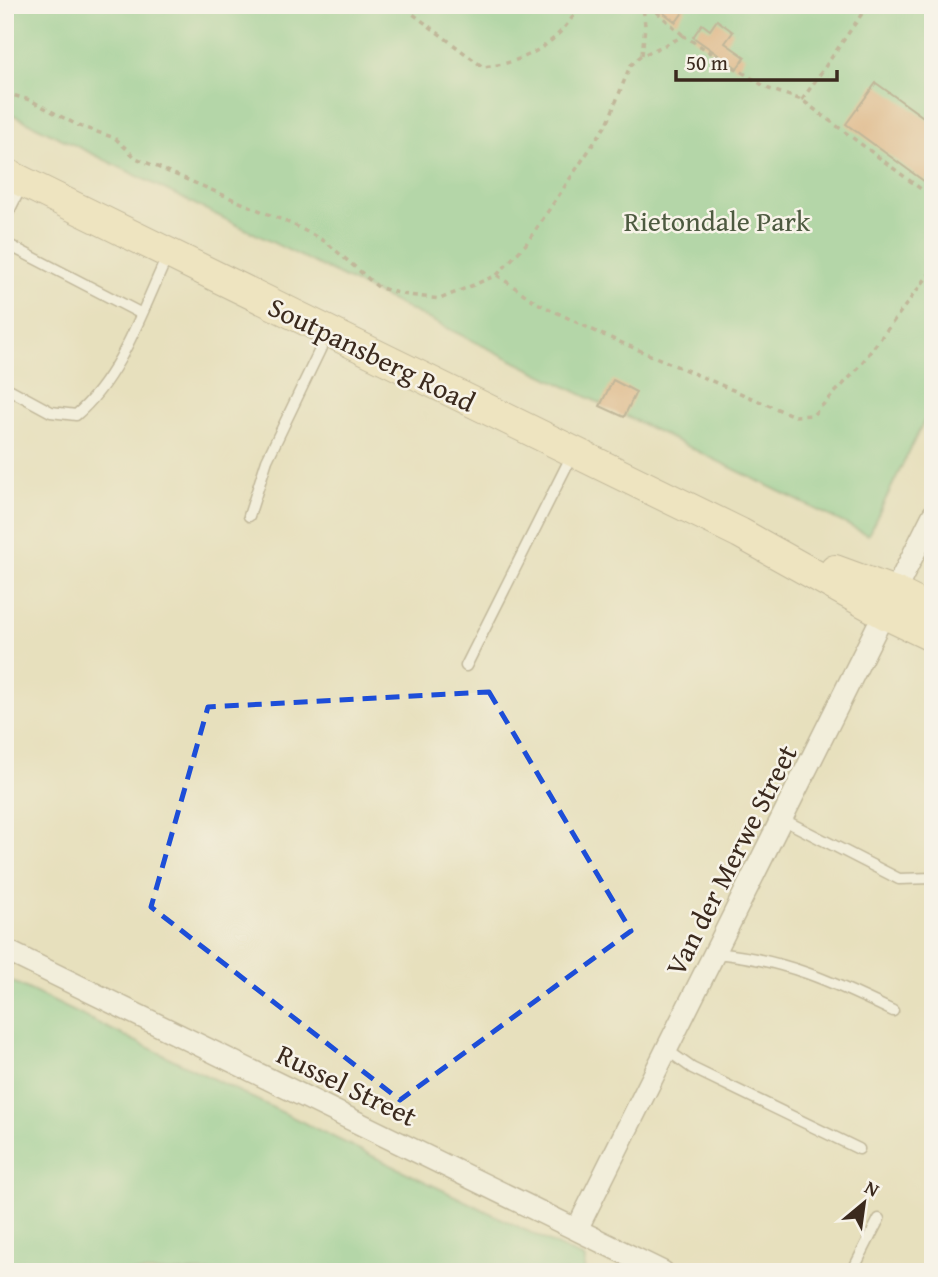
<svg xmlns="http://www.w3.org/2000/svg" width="938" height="1277" font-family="'Gentium Book Plus',serif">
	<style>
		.green { fill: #77cb8e; stroke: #597a56; stroke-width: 2 }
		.building { fill: #da9460 }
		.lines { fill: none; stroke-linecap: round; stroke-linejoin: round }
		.lane-casing { stroke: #91856e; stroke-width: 13 }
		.street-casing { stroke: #91856e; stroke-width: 24 }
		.secondary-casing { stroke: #91856e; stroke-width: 32 }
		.path { stroke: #91856e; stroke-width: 3.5; stroke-dasharray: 5 5; stroke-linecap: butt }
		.lane { stroke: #fff; stroke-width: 10 }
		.street { stroke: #fff; stroke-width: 21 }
		.secondary { stroke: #f7e9c3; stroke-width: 30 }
		.marked { fill: none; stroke: #1d4ed8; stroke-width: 5; stroke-dasharray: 14 9; stroke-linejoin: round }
		.labels { text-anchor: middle; stroke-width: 5; stroke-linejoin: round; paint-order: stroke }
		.park-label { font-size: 28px; fill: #4d5a40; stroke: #f7f3e8 }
		.street-label { font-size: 28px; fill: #3b2a1e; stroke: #f7f3e8 }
	</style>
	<rect width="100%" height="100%" fill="#f7f3e8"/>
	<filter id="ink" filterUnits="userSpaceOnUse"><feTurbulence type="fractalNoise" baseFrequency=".0143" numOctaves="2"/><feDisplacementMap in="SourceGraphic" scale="14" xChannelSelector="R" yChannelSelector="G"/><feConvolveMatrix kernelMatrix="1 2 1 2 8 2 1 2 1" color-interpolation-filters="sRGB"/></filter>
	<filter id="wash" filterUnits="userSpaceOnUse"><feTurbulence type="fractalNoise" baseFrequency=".00686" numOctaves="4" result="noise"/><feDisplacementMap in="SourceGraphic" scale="28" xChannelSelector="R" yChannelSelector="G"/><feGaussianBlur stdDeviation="1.57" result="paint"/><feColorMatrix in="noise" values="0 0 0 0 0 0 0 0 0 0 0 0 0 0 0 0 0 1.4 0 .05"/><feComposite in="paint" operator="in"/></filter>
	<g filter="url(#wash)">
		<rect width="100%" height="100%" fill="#e7e0bd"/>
		<!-- green -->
		<g class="green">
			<path d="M5,5H933V403L868,535L5,111Z"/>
			<path d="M5,978L585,1259L584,1272H5Z"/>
		</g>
		<g id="blocks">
			<!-- building -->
			<g class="building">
				<path d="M659,5H682L686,8L676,22L657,8Z"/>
				<path d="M717,20L733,32L725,43L745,57L737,68L693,37L702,24L710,30Z"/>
				<path d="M876,83L933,124V172L925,182L846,124Z"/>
				<path d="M613,380L636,392L624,417L600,406Z"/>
			</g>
		</g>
	</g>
	<g filter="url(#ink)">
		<use href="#blocks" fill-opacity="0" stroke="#91856e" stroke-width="2"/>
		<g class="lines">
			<defs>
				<g id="lane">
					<path d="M5,219L22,185"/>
					<path d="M5,243L140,313"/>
					<path d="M5,387L51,412L76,415C121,377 143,308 168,255"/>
					<path d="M249,516L267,460L328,333"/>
					<path d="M466,666L573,453"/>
					<path d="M782,819L899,879L933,878"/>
					<path d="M716,953C786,960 831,981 893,1011"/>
					<path d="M667,1050L692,1068L859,1149"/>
					<path d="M852,1272L879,1219"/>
				</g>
				<g id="street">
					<path d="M5,950L663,1272"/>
					<path d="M577,1229L933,515"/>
				</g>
				<g id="secondary">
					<path d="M5,173L740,533L885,614L933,637"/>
					<path d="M835,570L895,592L933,611"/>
				</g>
			</defs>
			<!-- lane casing -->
			<use href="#lane" class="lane-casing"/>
			<!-- street casing -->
			<use href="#street" class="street-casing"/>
			<!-- secondary casing -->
			<use href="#secondary" class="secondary-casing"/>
			<!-- path -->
			<g class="path">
				<path d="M410,5L413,14L483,67C526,63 559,43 580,5"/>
				<path d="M649,5L684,36"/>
				<path d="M642,55L645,26L643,5"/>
				<path d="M5,93L30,100L79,126L115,138L136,158L294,225L326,242L378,287L401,294L440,299L497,275L526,244L608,122L630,66L641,56L684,36L769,89L802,100L933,198"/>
				<path d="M802,100L868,5"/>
				<path d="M497,275L537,303L601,334L794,416L813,415L855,372L933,269"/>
			</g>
			<!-- lane -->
			<use href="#lane" class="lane"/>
			<!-- street -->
			<use href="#street" class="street"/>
			<!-- secondary -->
			<use href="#secondary" class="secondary"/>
		</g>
	</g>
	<!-- marked area -->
	<path d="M0 0H938V1277H0ZM489,692L631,931L400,1100L151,907L208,707Z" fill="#e7e0bd" fill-opacity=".55" fill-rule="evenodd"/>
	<path class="marked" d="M489,692L631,931L400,1100L151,907L208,707Z"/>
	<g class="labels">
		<!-- park labels -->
		<g class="park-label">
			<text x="717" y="231">Rietondale Park</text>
		</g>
		<!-- street labels -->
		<g class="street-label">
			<text transform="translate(372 354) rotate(26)" y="10">Soutpansberg Road</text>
			<text transform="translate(731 860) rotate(-63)" y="10">Van der Merwe Street</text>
			<text transform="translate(347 1085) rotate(26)" y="10">Russel Street</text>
		</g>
	</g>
	<!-- margin -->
	<rect width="938" height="1277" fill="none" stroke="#f7f3e8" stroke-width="28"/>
	<!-- north arrow -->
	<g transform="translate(864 1203) rotate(29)" stroke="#f7f3e8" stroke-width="5" paint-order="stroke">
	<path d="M0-5L12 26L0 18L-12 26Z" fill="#3b2a1e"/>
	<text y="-10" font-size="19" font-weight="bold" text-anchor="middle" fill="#3b2a1e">N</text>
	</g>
	<!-- scale -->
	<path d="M676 70v10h161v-10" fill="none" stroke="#3b2a1e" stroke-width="3.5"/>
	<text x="686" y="70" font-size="21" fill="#3b2a1e" stroke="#f7f3e8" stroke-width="5" paint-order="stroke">50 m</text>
</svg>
